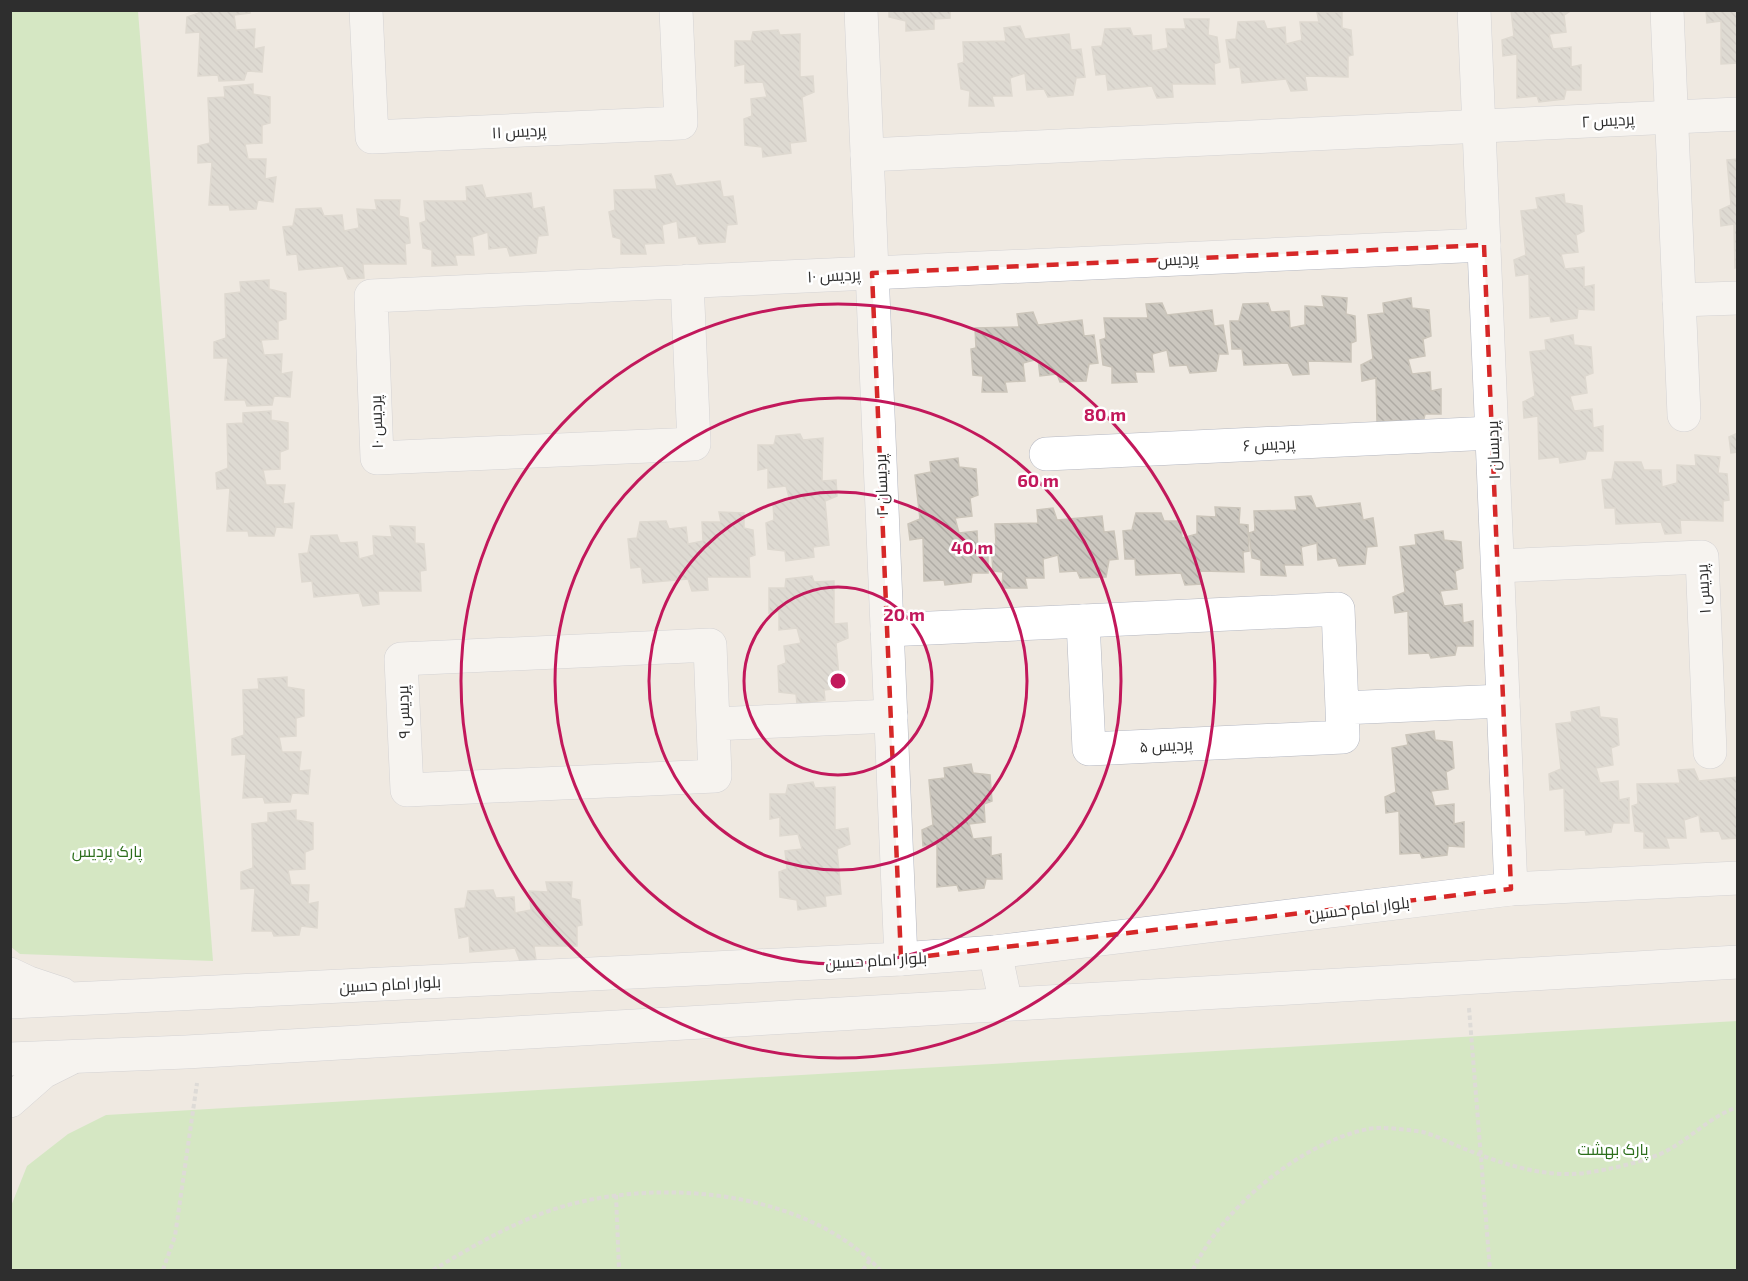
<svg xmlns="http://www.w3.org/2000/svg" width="1748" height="1281" font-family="'Exo 2',Cairo,sans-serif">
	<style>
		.park { fill: #b6e59e }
		.building { fill: url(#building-back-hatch); stroke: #cbc5ba; stroke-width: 1.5 }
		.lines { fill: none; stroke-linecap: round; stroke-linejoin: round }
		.minor-casing { stroke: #b4b7c1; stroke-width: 34 }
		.secondary-casing { stroke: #b4b7c1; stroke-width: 34 }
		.path { stroke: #c9c9c9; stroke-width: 4; stroke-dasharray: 4.5 3; stroke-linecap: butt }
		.minor { stroke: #fff; stroke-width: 33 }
		.secondary { stroke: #fff; stroke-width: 33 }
		.marked { fill: none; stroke: #d62828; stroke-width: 4.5; stroke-dasharray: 12 8; stroke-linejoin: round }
		.ring { fill: none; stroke: #c2185b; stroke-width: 3 }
		.labels { text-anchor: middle; stroke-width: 5; stroke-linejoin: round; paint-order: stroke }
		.street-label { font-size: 16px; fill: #2e2e2e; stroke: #fff }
		.park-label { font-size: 16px; fill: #2c6e1b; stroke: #fff }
		.centre { fill: #c2185b; stroke: #fff; stroke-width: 3 }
		.ring-label { font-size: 18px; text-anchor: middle; font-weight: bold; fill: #c2185b; stroke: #fff; stroke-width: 5; stroke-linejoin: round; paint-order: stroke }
	</style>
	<defs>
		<pattern id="building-back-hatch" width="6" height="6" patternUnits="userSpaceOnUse" patternTransform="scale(1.5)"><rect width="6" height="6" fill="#cbc7bf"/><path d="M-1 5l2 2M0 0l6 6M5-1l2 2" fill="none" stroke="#afaba4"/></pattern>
	</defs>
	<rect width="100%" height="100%" fill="#efe9e1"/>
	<!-- park -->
	<g class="park">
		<path d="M10,11H138L213,961L20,954L11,947Z"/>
		<path d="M1737,1021V1270H11V1206L27,1166L68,1134L106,1115Z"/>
	</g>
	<!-- building -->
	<g class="building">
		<path d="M199,10H250V13L234,15L236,30L255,29L254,49L264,47L262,72L247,71L244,80L219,81L218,75L198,76L200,32L186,33L187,17L199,13Z"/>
		<path d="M889,10H950V18L934,19V29L906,31V21L889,17Z"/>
		<path d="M1511,10H1572L1564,15L1566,32L1549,34L1553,49L1571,47V67L1581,65V90H1566L1564,99L1539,102L1537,96L1517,98V54L1503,56L1502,40L1514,36Z"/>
		<path d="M1706,10H1738V63L1721,64V21L1707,23Z"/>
		<path d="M1317,12H1342V28L1351,30L1353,55L1348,56V77L1305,76L1307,90L1291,91L1286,79L1242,83L1240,67L1230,68L1226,40L1236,39L1238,22L1264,21L1267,29L1285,27L1286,44L1302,40L1300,22H1319Z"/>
		<path d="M1184,19H1209L1208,35L1217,37L1220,62L1214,64L1215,84H1172L1173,97L1157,98L1152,86L1108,90L1106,74L1096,75L1092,47L1102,46L1105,29L1130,28L1133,36L1151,35L1152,51L1168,48L1166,29H1186Z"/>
		<path d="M1020,26L1025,39L1069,34L1071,50L1081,49L1085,77L1076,78L1073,95L1048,97L1044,89L1027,90L1025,73L1010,78L1012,96H992L994,106H969L970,91L961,89L958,64L964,62L963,42L1006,41L1004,28Z"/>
		<path d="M778,30L780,35L800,34V77L813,76L814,92L802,97L806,141L790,143L791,153L763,157L762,147L745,145L744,119L752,116L751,99L767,97L763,82L745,83V64L735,66V41H751L753,32Z"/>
		<path d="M253,84V94L270,97V123L262,125V143L245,144L248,159H266L265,179L276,177L273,202L258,200L256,209L230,210L229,205H209L212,162L198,163V146L210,143L208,98L225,97L224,87Z"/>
		<path d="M1738,159V267L1735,268L1734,224L1721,226L1720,210L1731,205L1727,160Z"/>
		<path d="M671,174L676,186L720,181L723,197L733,196L737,224L727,225L725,242L699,244L696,236L679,238L677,221L662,225L664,243L644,244L646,254H621V239L613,237L609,212L615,210L614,190L657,189L655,176Z"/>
		<path d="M482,185L486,198L531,193L533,209L544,207L548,235L538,236L536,253L510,256L507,247L489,249L488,232L472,237L474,255H455L457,265L432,266V250L423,248L420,223L426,221L424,201H467L466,187Z"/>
		<path d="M1564,194L1565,203L1582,206L1584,231L1576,235L1578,252L1561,254L1565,269L1584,267V287L1594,285V310L1578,309L1577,318L1551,322L1550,316L1530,318L1529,274L1516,276L1514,260L1526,255L1521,211L1538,209L1536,198Z"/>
		<path d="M375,200H400L399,216L408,218L410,243L405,244L406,264H363L364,278L348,279L343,266L299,270L297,254L287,255L283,227L293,226L296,209L321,208L324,216L342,215L344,231L359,228L357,209L377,210Z"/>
		<path d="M269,280V289L286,293V319L278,321V339L261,340L264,355L282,354L281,374L292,372L290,397L274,396L272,405L247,406L245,400H225L228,358H214V342L226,338L225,294L241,292L240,282Z"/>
		<path d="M1322,296L1347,298L1346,314L1355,316L1356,341L1351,343V362L1308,361L1309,374L1293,375L1288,363L1244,365L1242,349H1232L1230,321H1239L1243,304L1268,303L1271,312L1289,311L1290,328L1305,325V306L1324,307Z"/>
		<path d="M1411,298L1412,308L1429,310L1431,336L1423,339L1425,356L1408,359L1412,374L1430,372L1431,391L1441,389V414H1425L1423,423L1398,426L1396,420L1377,422L1376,378L1362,381L1361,365L1373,359L1368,315L1384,313L1383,303Z"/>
		<path d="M1162,303L1167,315L1212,310L1214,326L1223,325L1228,354H1219L1216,371L1190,373L1187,365L1170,366L1167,350L1152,354L1154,372H1135L1137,382L1112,383V367L1103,365L1100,340L1106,338L1104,318H1148L1146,304Z"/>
		<path d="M1033,312L1038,325L1082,320L1084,336L1094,335L1098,363L1089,364L1086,381L1060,382L1057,374L1040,376L1038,359L1023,363L1025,381L1005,382L1007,392H982L983,376L973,375L971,349L976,348L975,328L1019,327L1017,314Z"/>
		<path d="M1573,335L1574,345L1591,347L1593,373L1585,376L1587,393L1570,396L1574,411L1592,409L1593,428L1603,426V451H1587L1585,459L1560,463L1559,457L1539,459L1538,416L1524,418L1523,402L1535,396L1530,352L1546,350L1545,340Z"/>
		<path d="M271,411V420L288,423V449L280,452V469L263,470L266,485H285L283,504L294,503L292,528L276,527L274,536H249L248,531H227L230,488L217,489L216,473L228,468L227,424L243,423V413Z"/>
		<path d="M1738,433V452L1731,453L1729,437Z"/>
		<path d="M800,434L803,440L823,438L822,481L836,480L837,496L825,501L829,545L813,547L814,557L786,561L785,551L768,549L766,523L774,520L773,503L790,501L786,486L768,488V468L758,470V445H774L776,436Z"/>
		<path d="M1695,455L1720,457L1718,473L1727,474L1729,500L1723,501V521L1680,520L1681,533L1665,534L1661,522L1616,524L1615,508H1605L1602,480L1612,479L1615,462H1641L1644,470H1661L1662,487L1677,483V465L1696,466Z"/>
		<path d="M958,458L959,467L976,469L978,495L970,498L972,516L955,518L959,533L977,531L978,550L988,548V573H972L971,582L945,585L944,580L924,581L923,538L910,540L908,524L920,519L915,475L931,472L930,462Z"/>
		<path d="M1311,496L1316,508L1360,503L1363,520L1373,518L1377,546L1367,547L1365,564L1339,566L1336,558L1318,560L1317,543L1301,547L1303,565H1284L1286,576L1261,575V560L1252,558L1249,533L1255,531L1254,511L1297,510L1295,497Z"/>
		<path d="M1215,507L1240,508L1239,524L1248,525L1249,551L1243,552L1244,572L1200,571L1202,584L1185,585L1181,573L1136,575L1135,559H1125L1123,531L1132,530L1136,513H1161L1164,521H1181L1182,538L1197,534V516L1216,517Z"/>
		<path d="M1053,508L1057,520L1102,516L1104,532L1114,531L1118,559L1109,560L1106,577L1080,578L1077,571L1060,572L1058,555L1043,559L1044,578H1025L1027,588H1002L1003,572L993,571L991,545L996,544L995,524L1038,523L1037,510Z"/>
		<path d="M719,512L744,513V528L753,530L755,555L749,557L750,577H707L708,590L692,591L688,579L643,583L641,567L631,568L628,539L637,538L640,522L666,521L669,529L686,527L688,544L703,541L702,522H721Z"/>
		<path d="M390,526L415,527V543L424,544L426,570L420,571L421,591H378L379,604L363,606L359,593L314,597L312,581L302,582L299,554L308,553L311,536L337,535L340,543L357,542L359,559L374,555L373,536L392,537Z"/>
		<path d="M1443,531L1444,540L1461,542L1463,568L1455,571L1457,589L1440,591L1444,606L1462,604L1463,623L1473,621V646H1457L1455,655L1431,658L1429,653L1409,654L1408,611L1395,613L1393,597L1405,592L1400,547L1416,545L1415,535Z"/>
		<path d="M812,576L814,582L834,581V624L847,623L848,638L836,643L840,688L824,690L825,700L797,704L796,694L779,692L778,666L786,663L784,646L801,643L797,628L779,630V611L769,613V588H785L786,579Z"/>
		<path d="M287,677V687L304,690V716L296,718V736L279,737L282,752H301L299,771L310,770L308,794L292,793L290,802L265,803L263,797L243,798L246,754L232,755V739L244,735L243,690L259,689L258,679Z"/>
		<path d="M1599,707L1600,717L1617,719L1619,745L1611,748L1613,765L1596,768L1600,783L1618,781L1619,800L1629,798V823H1613L1611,832L1586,835L1585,830L1565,831L1564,788L1550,790L1549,774L1561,769L1556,724L1572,722L1571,712Z"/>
		<path d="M1434,731L1435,740L1452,742L1454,768L1446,772L1448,789L1431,791L1435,806L1454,804V824L1464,822V847L1448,846L1447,855L1422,858L1420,853L1400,854L1399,811L1386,813L1385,797L1396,792L1392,748L1408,745L1406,735Z"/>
		<path d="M971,764L973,773L990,775L992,801L984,804L985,822L969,824L973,839L991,837V856L1001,854L1002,879H986L984,888L959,891L957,885L937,887V844L923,846L922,830L933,825L929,780L945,778L944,768Z"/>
		<path d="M1694,769L1699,781L1738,777V838L1722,839L1719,831L1701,832L1699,815L1684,820L1686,838H1666L1669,848H1644V832L1635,831L1632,806L1638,804L1637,784L1680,783L1678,770Z"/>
		<path d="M813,782L815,788L835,787V830L848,828L850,844L837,849L841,894L825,896L826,906L798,910L797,900L780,897L779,872L787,869L785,851L802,849L798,834L780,836V817L770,819V794H786L788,785Z"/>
		<path d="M296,810V820L313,823V849L305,852V869L288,870L291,885H309L308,904L318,902L317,928L301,926L299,935L274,936L272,931H252L255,888L241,889V872L253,868L252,824L268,822V813Z"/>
		<path d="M546,882H572L571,898L580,900L582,925L577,926V946H534L536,960L520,961L515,948L470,952L469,936L459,938L455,909L465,908L468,891L493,890L496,898L514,897L515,913L531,910L529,891L548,892Z"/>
	</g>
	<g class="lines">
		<defs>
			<g id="minor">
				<path d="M366,10L372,137L681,123L676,10"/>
				<path d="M861,10L901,959"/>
				<path d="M1474,10L1511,889"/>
				<path d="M1667,10L1684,415"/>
				<path d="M867,155L1738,114"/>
				<path d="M687,281L694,444L377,458L371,296C742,279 1113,262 1484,245"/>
				<path d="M1679,300L1738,298"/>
				<path d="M1046,454L1492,433"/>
				<path d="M1498,566L1702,557L1710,752"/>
				<path d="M887,630L1083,621"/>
				<path d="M1342,708L1343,737L1089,749L1083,621L1338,609L1342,708L1503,701"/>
				<path d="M713,724L715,776L407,790L401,659L710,645L713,724L891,716"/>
			</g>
			<g id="secondary">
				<path d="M995,952L1006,1004"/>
				<path d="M10,974L29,983L62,994"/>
				<path d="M10,1002L901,959L995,952L1511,889L1738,878"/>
				<path d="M10,1059L186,1052L1738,962"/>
				<path d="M10,1101L43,1072L69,1059"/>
			</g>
		</defs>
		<!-- minor casing -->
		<use href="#minor" class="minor-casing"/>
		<!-- secondary casing -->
		<use href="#secondary" class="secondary-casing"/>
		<!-- path -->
		<g class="path">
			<path d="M1469,1008L1490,1270"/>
			<path d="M616,1195L619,1270"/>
			<path d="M163,1270L175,1236L197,1083"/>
			<path d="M433,1270C475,1245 520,1218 568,1205C667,1178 807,1192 880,1270"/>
			<path d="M863,1270L870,1260"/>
			<path d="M1193,1270C1222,1208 1300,1143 1368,1129C1380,1126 1410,1130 1423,1132C1437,1136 1452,1144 1465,1149C1502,1164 1545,1178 1585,1173C1606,1170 1650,1161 1668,1150C1692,1137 1711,1116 1738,1107"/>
		</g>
		<!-- minor -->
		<use href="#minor" class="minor"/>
		<!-- secondary -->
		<use href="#secondary" class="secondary"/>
	</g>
	<!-- marked area -->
	<path d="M0 0H1748V1281H0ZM1484,245L1511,889L901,959L872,273Z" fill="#efe9e1" fill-opacity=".55" fill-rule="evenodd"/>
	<path class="marked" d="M1484,245L1511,889L901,959L872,273Z"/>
	<!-- distance rings -->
	<g class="ring">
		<circle cx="838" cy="681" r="94"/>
		<circle cx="838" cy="681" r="189"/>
		<circle cx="838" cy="681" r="283"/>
		<circle cx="838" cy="681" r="377"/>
	</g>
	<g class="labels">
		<!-- street labels -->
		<g class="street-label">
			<text transform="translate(1608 120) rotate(-3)" y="6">پردیس ۲</text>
			<text transform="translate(519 131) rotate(-3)" y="6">پردیس ۱۱</text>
			<text transform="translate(1178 259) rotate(-3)" y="6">پردیس</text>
			<text transform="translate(834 275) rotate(-3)" y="6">پردیس ۱۰</text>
			<text transform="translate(376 422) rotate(-92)" y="6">پردیس ۱۰</text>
			<text transform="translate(1269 444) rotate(-3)" y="6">پردیس ۶</text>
			<text transform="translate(1493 450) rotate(-92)" y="6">پردیسان ۱</text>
			<text transform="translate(881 485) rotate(-92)" y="6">پردیسان ۲</text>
			<text transform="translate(1703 589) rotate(-94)" y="6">پردیس ۱</text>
			<text transform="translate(403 712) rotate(-92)" y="6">پردیس ۹</text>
			<text transform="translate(1166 745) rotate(-3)" y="6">پردیس ۵</text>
			<text transform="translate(1359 908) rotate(-7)" y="6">بلوار امام حسین</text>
			<text transform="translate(876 960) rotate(-3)" y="6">بلوار امام حسین</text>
			<text transform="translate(390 984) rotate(-3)" y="6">بلوار امام حسین</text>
		</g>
		<!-- park labels -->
		<g class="park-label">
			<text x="107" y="857">پارک پردیس</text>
			<text x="1613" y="1155">پارک بهشت</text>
		</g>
	</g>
	<circle cx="838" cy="681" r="9" class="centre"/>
	<g class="ring-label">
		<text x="1105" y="421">80 m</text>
		<text x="1038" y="487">60 m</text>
		<text x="972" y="554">40 m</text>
		<text x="904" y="621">20 m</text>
	</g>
	<!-- border -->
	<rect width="1748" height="1281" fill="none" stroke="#2e2e2e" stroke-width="24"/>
</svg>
